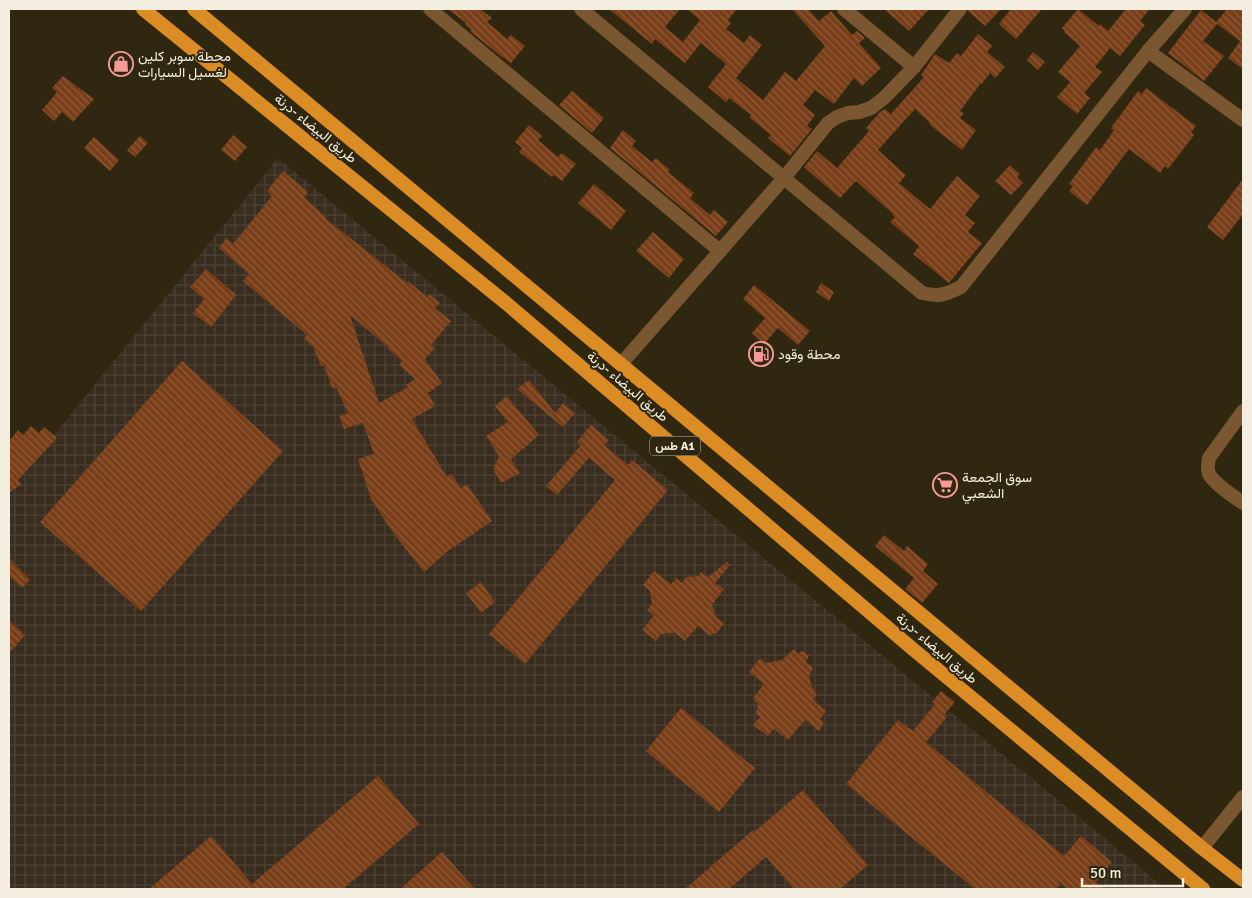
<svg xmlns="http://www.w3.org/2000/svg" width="1252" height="898" font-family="Signika,Vazirmatn,sans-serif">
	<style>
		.industrial { fill: url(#industrial-grid) }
		.building { fill: url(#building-back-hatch); fill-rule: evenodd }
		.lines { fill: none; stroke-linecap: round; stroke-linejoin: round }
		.minor { stroke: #7a5731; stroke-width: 14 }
		.trunk { stroke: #db8c24; stroke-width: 14 }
		.labels { text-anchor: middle; stroke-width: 4; stroke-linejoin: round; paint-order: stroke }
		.shield { fill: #2f270f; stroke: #b8b2a1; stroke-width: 1 }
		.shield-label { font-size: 12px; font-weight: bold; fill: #f3eedf }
		.poi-label { font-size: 14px; fill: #f3eedf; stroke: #2f270f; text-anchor: start }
		.street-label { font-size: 14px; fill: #f3eedf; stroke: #2f270f }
	</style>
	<defs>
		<pattern id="industrial-grid" width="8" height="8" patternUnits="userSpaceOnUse" patternTransform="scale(1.25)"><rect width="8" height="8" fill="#392d1f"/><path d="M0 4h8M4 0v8" fill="none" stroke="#4c4234"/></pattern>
		<pattern id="building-back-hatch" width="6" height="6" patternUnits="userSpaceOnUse" patternTransform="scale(1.25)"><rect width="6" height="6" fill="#793e18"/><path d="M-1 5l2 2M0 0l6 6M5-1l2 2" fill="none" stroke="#8c5a39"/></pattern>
	</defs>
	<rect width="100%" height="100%" fill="#2f270f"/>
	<!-- industrial -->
	<path class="industrial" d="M278,158L1166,889H9V491Z"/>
	<!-- building -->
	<g class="building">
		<path d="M448,9H480L492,18L487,22L507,39L511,35L525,46L511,63L503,57V58L470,31L472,30L465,24L466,23Z"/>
		<path d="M609,9H680L665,27L683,42L700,20L687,9H737L728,20L731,23L726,29L744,43L750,35L762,45L736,78L763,100L785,72L796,81L825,46L792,9H808L819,21L831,11L852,35L857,31L865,38L859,43L881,68L862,86L854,78L834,104L815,90L803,105L815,115L807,126L812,129L790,156L768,138L771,135L749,117L751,115L729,98L726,102L708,87L726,64L701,43L685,63L655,39L652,44Z"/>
		<path d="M884,9H929L909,31Z"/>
		<path d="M969,9H1001L985,26L968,11Z"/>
		<path d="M1011,9H1042L1016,39L999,24Z"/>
		<path d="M1078,9L1099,26L1100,24L1108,31L1126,9H1150L1140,21L1145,25L1120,56L1110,48L1095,67L1102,72L1084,93L1090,98L1077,114L1057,97L1070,82L1058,72L1080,46L1064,32L1065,31L1062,28Z"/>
		<path d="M1227,9H1243V69L1228,58L1240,41L1217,24L1203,41L1224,56L1204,81L1168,53L1201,10L1216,22Z"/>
		<path d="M978,34L992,46L987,52L1005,67L995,78L990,73L982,84L981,83L960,111L964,113L960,118L976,130L962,150L929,124L930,123L915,109L878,150L906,175L899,183L930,209L957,176L980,196L965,215L975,223L968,232L982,243L949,283L913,254L919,246L890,222L895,217L892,214V213L856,181L840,198L804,167L817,151L837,168L869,131L866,128L880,112L885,109L891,114L924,77L921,75L935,54L949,63L957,53L961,56Z"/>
		<path d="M1033,52L1045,62L1038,70L1027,60Z"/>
		<path d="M63,76L94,99L73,122L62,112L54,121L42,110L57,92L52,88Z"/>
		<path d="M1146,88L1196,126L1191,132L1194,135L1168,169L1165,166L1160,173L1129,149L1087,205L1069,191L1073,186L1069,184L1096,147L1100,150L1114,130L1111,128L1138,91L1142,94Z"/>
		<path d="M572,91L604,118L592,133L559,105Z"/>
		<path d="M529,125L542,136L538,140L558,157L562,153L576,164L562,181L554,175L552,177L519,152L522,148L515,142Z"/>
		<path d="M623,130L636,141L632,146L652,162L656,158L670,170L668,172L694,193L690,198L710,215L714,210L728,222L716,236L610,148Z"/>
		<path d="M233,135L247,147L235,161L221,150Z"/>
		<path d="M140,136L148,143L135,157L127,150Z"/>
		<path d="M94,137L119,160L110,171L84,148Z"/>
		<path d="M1010,165L1020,174L1017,177L1023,183L1011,195L995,181Z"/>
		<path d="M283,171L308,192L304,197L326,217L325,218L407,283L408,281L427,297L429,294L440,303L435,308L451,321L431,345L435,348L425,359L442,383L428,393L435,406L412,419L447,477L451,474L461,488L467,484L492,521L448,551L424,572L394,534L371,499L358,459L374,454L363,423L344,429L339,416L348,413L336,387L332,388L324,365L321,366L313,347L304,339L307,335L243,281L249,274L219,248L227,238L233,244L255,217L272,196L267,191ZM350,315L388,347L387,348L402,361L399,365L415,379L406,385L408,387L379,403Z"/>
		<path d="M1243,179V214L1223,240L1207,227Z"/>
		<path d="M594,184L626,211L611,230L578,203Z"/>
		<path d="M653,232L684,259L669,278L636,251Z"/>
		<path d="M206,269L236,295L211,327L193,313L204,299L190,287Z"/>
		<path d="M821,283L834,292L829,301L816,292Z"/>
		<path d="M754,285L810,331L798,345L778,328L764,344L752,333L765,318L743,299Z"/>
		<path d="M182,361L283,451L141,611L40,522Z"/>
		<path d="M529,380L555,413L563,403L575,413L563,427L517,389Z"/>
		<path d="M507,396L539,435L511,459L520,473L501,483L493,469L499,456L486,436L508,422L495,406Z"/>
		<path d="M591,425L609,440L604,445L628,465L632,460L668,490L525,664L489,634L615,480L589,458L557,495L546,486L581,445L577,442Z"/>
		<path d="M31,426L39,433L44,427L57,438L18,480L21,484L9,493V441L18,430L23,435Z"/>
		<path d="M884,535L904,551L907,546L928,564L923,571L938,584L922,603L905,589L914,578L875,546Z"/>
		<path d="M9,558L30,580L22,588L9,576Z"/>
		<path d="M727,562L730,565L715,583L724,589L712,605L717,618L724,623L717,633L709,635L698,626L685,641L675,633L661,634L656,641L642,630L654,615L647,610L652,604L650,591L643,585L654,571L671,584L676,578L682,583L686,577L698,576L701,572L708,577Z"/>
		<path d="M481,582L495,602L481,613L466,593Z"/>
		<path d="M9,620L25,635L9,653Z"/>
		<path d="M794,649L798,654L802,651L809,655L806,662L813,668L809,676L812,687L817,694L813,700L826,711L820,719L824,722L819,731L805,720L788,740L774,729L768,736L753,725L760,717L756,713L758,704L753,698L764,684L749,672L760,658L765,663L782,660Z"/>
		<path d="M941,691L955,702L944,715L947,717L926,742L1064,856L1081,836L1112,862L1096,882L1105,889H1068L1061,883L1057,889H975L846,784L898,720L913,731L935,704L932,702Z"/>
		<path d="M681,708L755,768L719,812L646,751Z"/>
		<path d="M378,776L419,824L343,889H149L211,836L252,884Z"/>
		<path d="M803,790L868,865L840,889H794L766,857L729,889H685L753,830L754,832Z"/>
		<path d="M442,852L475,889H400Z"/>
	</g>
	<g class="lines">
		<!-- minor -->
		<g class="minor">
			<path d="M430,9L720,251"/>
			<path d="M581,9L922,293C939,297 945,295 961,287L1148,51L1185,9"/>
			<path d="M844,9L914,67"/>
			<path d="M1148,51L1243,120"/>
			<path d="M621,364L784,178L828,123L837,117L848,113L859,112L871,108L884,98L914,67L960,9"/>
			<path d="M1243,411L1209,458C1208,463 1207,469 1209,474C1214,483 1234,497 1243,503"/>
			<path d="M1202,848L1243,797"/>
		</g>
		<!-- trunk -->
		<g class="trunk">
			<path d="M143,9L506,303L914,650L1203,889"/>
			<path d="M194,9C531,288 865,569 1202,848L1243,880"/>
		</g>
	</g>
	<!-- icons -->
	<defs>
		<symbol id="shop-ring" viewBox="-11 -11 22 22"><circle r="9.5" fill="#2f270f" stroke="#f59b97" stroke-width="1.5"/><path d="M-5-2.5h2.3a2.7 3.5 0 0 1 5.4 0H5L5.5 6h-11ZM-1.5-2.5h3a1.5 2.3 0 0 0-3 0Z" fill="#f59b97"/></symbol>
		<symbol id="fuel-ring" viewBox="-11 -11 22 22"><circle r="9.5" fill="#2f270f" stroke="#f59b97" stroke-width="1.5"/><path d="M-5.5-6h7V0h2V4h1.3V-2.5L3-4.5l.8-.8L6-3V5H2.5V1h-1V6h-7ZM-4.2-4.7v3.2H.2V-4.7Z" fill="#f59b97"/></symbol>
		<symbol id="supermarket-ring" viewBox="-11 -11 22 22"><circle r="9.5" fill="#2f270f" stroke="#f59b97" stroke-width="1.5"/><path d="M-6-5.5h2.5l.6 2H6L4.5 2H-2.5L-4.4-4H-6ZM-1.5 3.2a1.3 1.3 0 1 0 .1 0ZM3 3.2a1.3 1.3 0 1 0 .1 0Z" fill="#f59b97"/></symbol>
	</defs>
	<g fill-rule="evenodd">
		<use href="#shop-ring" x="107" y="50" width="28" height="28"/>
		<use href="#fuel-ring" x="747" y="340" width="28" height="28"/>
		<use href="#supermarket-ring" x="931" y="471" width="28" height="28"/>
	</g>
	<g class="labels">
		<!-- shield labels -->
		<rect class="shield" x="650" y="436.5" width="50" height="19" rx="4"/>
		<g class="shield-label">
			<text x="675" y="450">طس A1</text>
		</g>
		<!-- poi labels -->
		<g class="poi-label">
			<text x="138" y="61">محطة سوبر كلين<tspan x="138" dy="16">لغسيل السيارات</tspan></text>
			<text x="778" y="359">محطة وقود</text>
			<text x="962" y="482">سوق الجمعة<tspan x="962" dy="16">الشعبي</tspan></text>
		</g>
		<!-- street labels -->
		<g class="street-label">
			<text transform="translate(316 128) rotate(39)" y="5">طريق البيضاء -درنة</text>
			<text transform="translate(628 386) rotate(40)" y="5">طريق البيضاء -درنة</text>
			<text transform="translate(937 648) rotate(40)" y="5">طريق البيضاء -درنة</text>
		</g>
	</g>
	<!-- border -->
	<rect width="1252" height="898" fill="none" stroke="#f3eedf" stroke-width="20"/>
	<!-- scale -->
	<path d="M1082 878v8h101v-8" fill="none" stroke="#f3eedf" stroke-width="2.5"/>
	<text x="1090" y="878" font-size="15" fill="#f3eedf" stroke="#2f270f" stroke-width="4" paint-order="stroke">50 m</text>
</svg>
